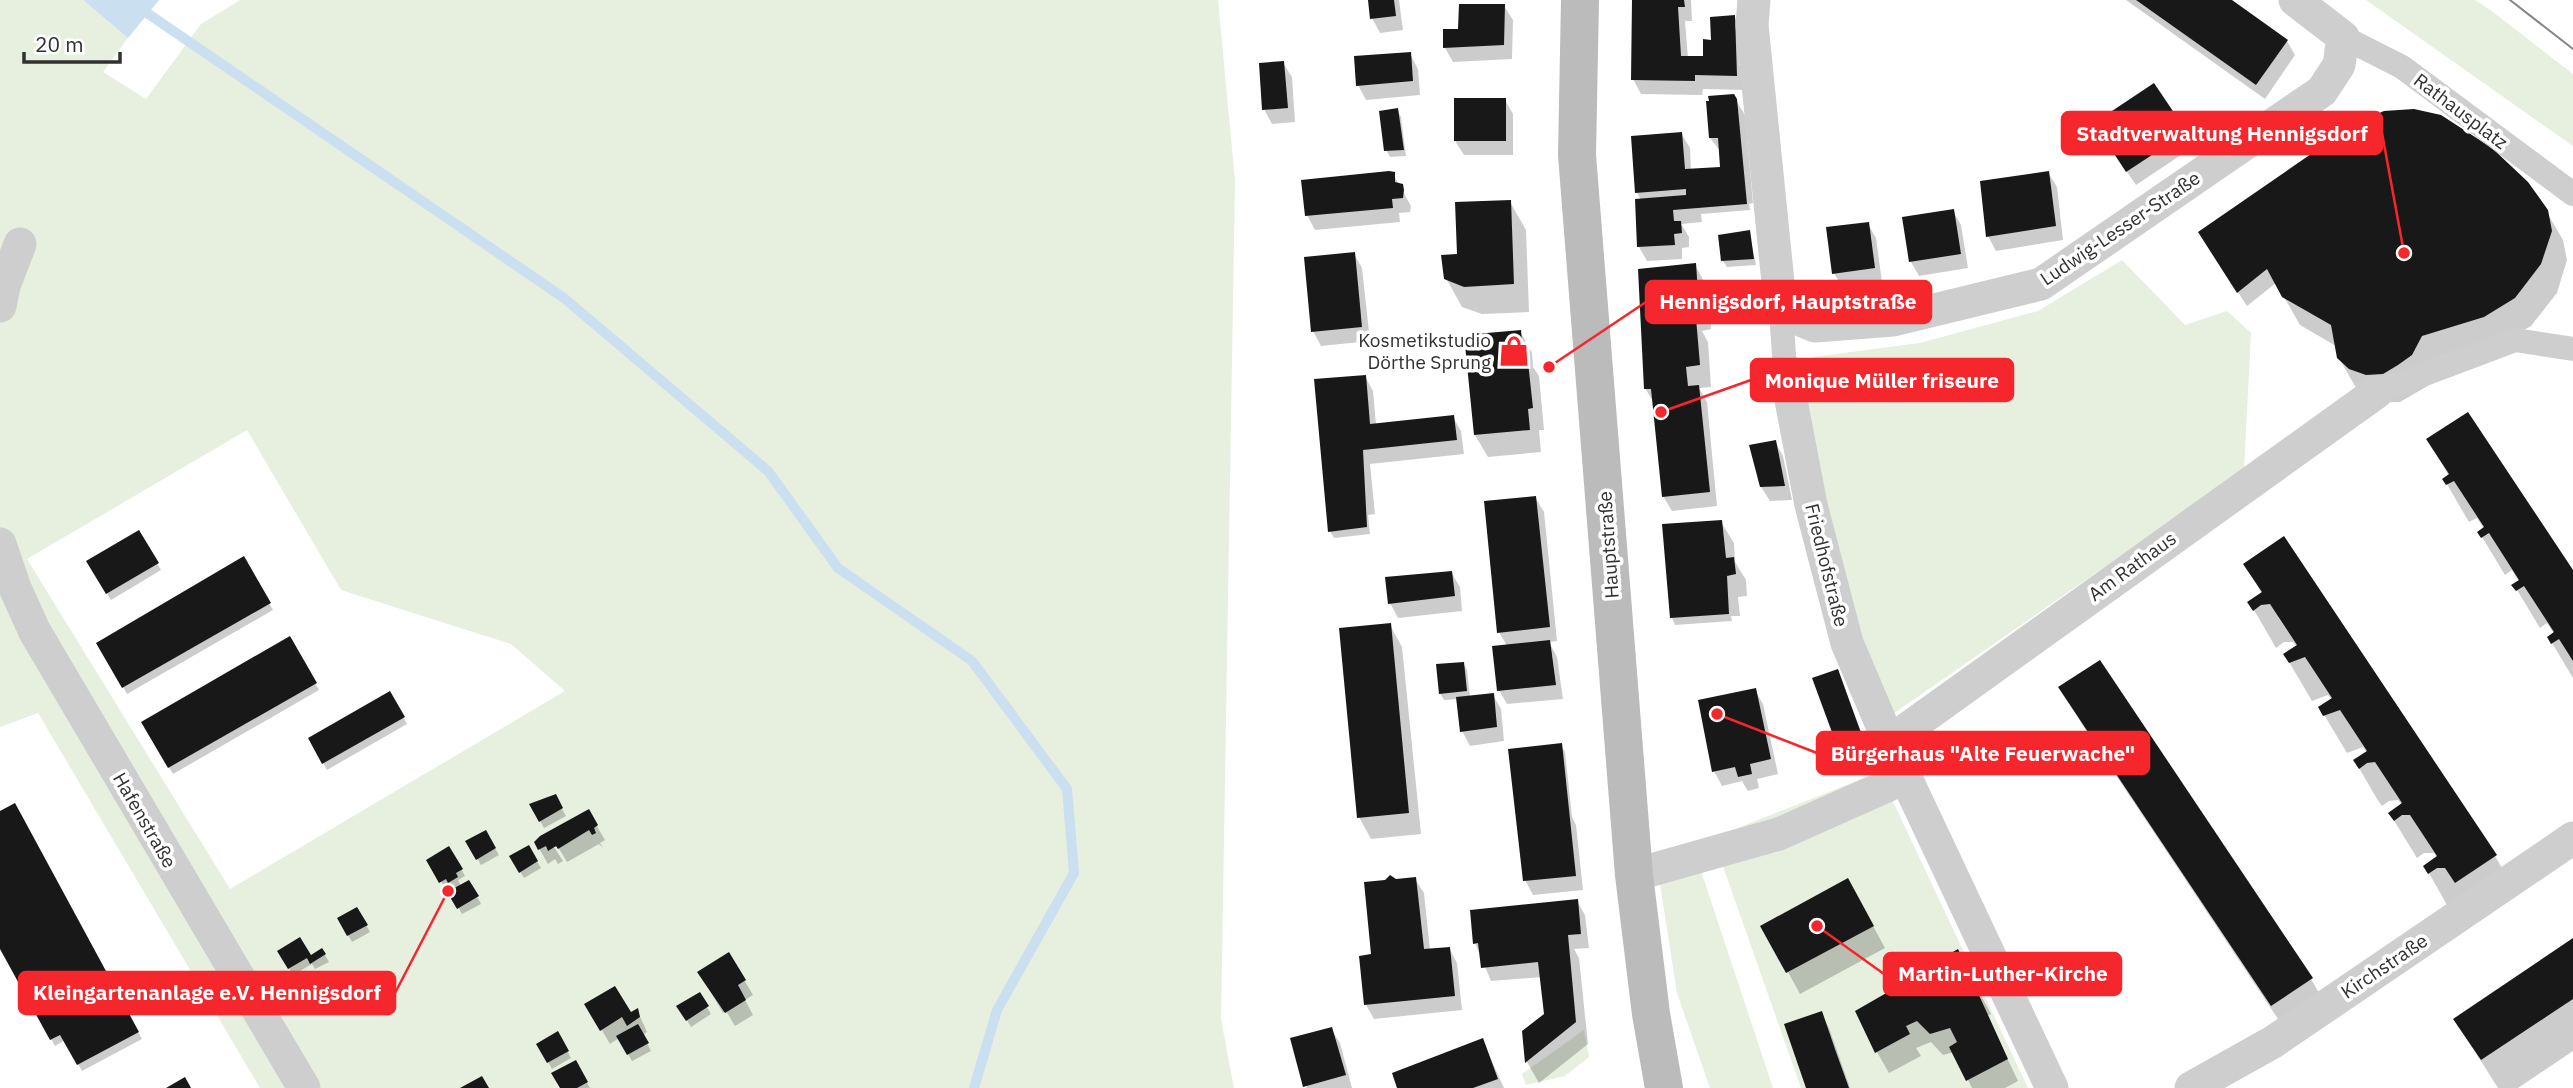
<svg xmlns="http://www.w3.org/2000/svg" width="2573" height="1088" font-family="'IBM Plex Sans',sans-serif">
	<style>
		.green { fill: #e7efdf; fill-rule: evenodd }
		.water { fill: #cae0f0 }
		.shadow { fill: #0003 }
		.lines { fill: none; stroke-linecap: round; stroke-linejoin: round }
		.stream { stroke: #cae0f0; stroke-width: 10 }
		.building { fill: #181818 }
		.pedestrian { stroke: #cecece; stroke-width: 24 }
		.minor { stroke: #cecece; stroke-width: 33 }
		.secondary { stroke: #bbb; stroke-width: 38 }
		.tram { stroke: #868686; stroke-width: 2 }
		.labels { text-anchor: middle; stroke-width: 7; stroke-linejoin: round; paint-order: stroke }
		.street-label { font-size: 19px; fill: #313131; stroke: #fff }
		.poi-label { font-size: 19px; fill: #313131; stroke: #fff; text-anchor: end }
		.leader { fill: none; stroke: #f6262d; stroke-width: 2.5 }
		.callout-dot { fill: #f6262d; stroke: #fff; stroke-width: 2.5 }
		.callout { fill: #f6262d; stroke: #f6262d; stroke-width: 2.5 }
		.callout-label { font-size: 21px; text-anchor: middle; font-weight: bold; fill: #fff }
	</style>
	<rect width="100%" height="100%" fill="#fff"/>
	<!-- green -->
	<g class="green">
		<path d="M0,0H83L128,38L103,72L146,99L201,24L240,0H1218L1235,180L1221,1019L1234,1088H260L38,713L0,727ZM247,430L341,590L511,644L565,691L230,889L27,559Z"/>
		<path d="M2366,0H2475L2489,9L2573,74V146Z"/>
		<path d="M2122,260L2185,325L2227,311L2251,333L2244,470L1890,716L1836,565L1799,396L1813,357L1920,343L2038,311Z"/>
		<path d="M1879,772L2028,1088H1801L1713,838Z"/>
		<path d="M1700,868L1773,1088H1710L1677,993L1660,884Z"/>
		<path d="M1584,1030L1589,1057L1565,1076L1526,1085L1522,1074Z"/>
	</g>
	<!-- water -->
	<path class="water" d="M83,0H159L128,38Z"/>
	<!-- shadow -->
	<g class="shadow">
		<path d="M1370,0H1399L1403,30L1380,33L1372,18Z"/>
		<path d="M1634,0H1691L1692,21H1685L1688,58H1705L1713,42L1734,17L1738,23L1739,65L1744,73L1745,90L1703,89L1702,95L1641,94L1633,79Z"/>
		<path d="M2126,0H2229L2287,41L2295,55L2265,99Z"/>
		<path d="M1504,6L1513,20L1512,59L1453,62L1445,48V31H1460Z"/>
		<path d="M1410,54L1418,69L1420,95L1366,100L1358,85Z"/>
		<path d="M1283,63L1292,77L1295,122L1272,124L1264,109Z"/>
		<path d="M1733,96L1745,115L1753,203L1749,204L1750,210L1701,214L1702,222L1681,224L1689,237V247L1682,248V259L1647,261L1639,247L1637,201H1641L1637,192L1681,133L1690,148L1691,170L1722,168L1721,152L1710,138Z"/>
		<path d="M1505,100L1513,114V155H1464L1455,141Z"/>
		<path d="M1397,110L1401,117L1406,156L1390,157L1386,150Z"/>
		<path d="M2185,133L2193,147L2136,185L2104,138Z"/>
		<path d="M2048,172L2057,187L2063,240L1996,251L1988,236Z"/>
		<path d="M1393,174L1411,206L1410,212L1399,213L1400,222L1315,230L1307,215Z"/>
		<path d="M1510,202L1526,230L1529,312L1482,314L1462,307L1446,278L1458,255Z"/>
		<path d="M1953,211L1961,225L1968,268L1919,276L1911,262Z"/>
		<path d="M2546,211L2563,240L2567,260L2557,293L2531,326L2400,402H2383L2367,397L2355,386L2339,358L2336,346L2300,325L2276,283L2247,306L2208,247Z"/>
		<path d="M1868,224L1876,238L1882,282L1842,287L1834,273Z"/>
		<path d="M1749,232L1756,265L1727,267L1723,261Z"/>
		<path d="M1354,254L1362,268L1370,341L1321,346L1313,331Z"/>
		<path d="M1695,265L1707,287L1711,329L1702,331L1708,342L1711,387L1699,388L1707,402L1717,506L1672,511L1663,496L1654,403L1645,388Z"/>
		<path d="M1520,331L1532,353L1533,367L1539,376L1544,430H1539L1541,452L1488,457L1475,435L1466,336Z"/>
		<path d="M1365,376L1373,391L1376,425L1453,417L1461,431L1464,454L1370,464L1375,514L1368,515L1370,534L1334,538L1330,531Z"/>
		<path d="M2428,440L2573,574V678L2549,638L2554,634L2547,623L2540,628L2514,585L2519,582L2512,570L2505,575L2479,532L2484,529L2477,518L2469,522L2466,517L2444,479L2449,476Z"/>
		<path d="M1775,442L1783,456L1792,500L1770,501L1761,487Z"/>
		<path d="M1535,497L1544,512L1557,641L1549,642L1557,657L1563,699L1507,704L1499,690L1507,646L1499,632Z"/>
		<path d="M1721,522L1734,543L1735,562L1746,580L1747,596L1738,597L1740,616H1731L1732,621L1675,625L1672,618L1664,526Z"/>
		<path d="M139,532L161,570L111,600L88,562Z"/>
		<path d="M243,559L273,610L127,694L98,643Z"/>
		<path d="M2245,565L2495,856L2517,894L2447,905L2425,866L2437,858L2434,853H2424L2417,858L2390,814L2402,805L2398,800L2389,801L2382,806L2377,799L2355,761L2367,753L2363,747L2347,753L2320,708L2332,700L2328,695L2312,701L2285,655L2297,647L2293,642H2284L2276,648L2272,641L2250,603L2262,594Z"/>
		<path d="M1451,572L1460,587L1462,611L1398,618L1390,603Z"/>
		<path d="M1390,625L1402,647L1421,834L1371,839L1359,817Z"/>
		<path d="M289,638L319,690L173,774L143,723Z"/>
		<path d="M2100,662L2311,979L2333,1017L2294,1043L2083,726L2061,688Z"/>
		<path d="M1463,663L1467,670L1470,697L1493,695L1501,709L1504,741L1470,746L1462,731L1458,699L1444,700L1440,693Z"/>
		<path d="M1837,671L1872,759L1850,767L1841,753Z"/>
		<path d="M1755,690L1763,704L1778,774L1757,779L1759,788L1748,791L1742,781L1722,786L1714,771Z"/>
		<path d="M390,693L407,724L327,770L310,739Z"/>
		<path d="M1561,745L1565,752L1572,817L1576,825L1583,890L1533,895L1525,880Z"/>
		<path d="M555,797L566,816L544,828L531,804Z"/>
		<path d="M15,805L142,1039L82,1071L65,1040L55,1046L0,945V813Z"/>
		<path d="M588,811L605,840L600,843L603,848L599,844L567,862L558,847H554L563,861L558,864L555,859L548,864L536,843Z"/>
		<path d="M485,832L499,855L481,865L468,842Z"/>
		<path d="M528,847L541,868L524,878L511,857Z"/>
		<path d="M449,848L465,876L458,880L461,886L469,882L481,904L462,914L450,893L454,890L451,884L445,888L428,860Z"/>
		<path d="M1415,879L1424,893L1430,950L1449,948L1457,963L1462,1010L1374,1019L1366,1005L1361,957L1373,956L1396,881Z"/>
		<path d="M1577,901L1585,915L1589,948L1574,949L1579,958L1588,1044L1539,1083L1527,1062L1524,1032L1546,1015L1542,977L1491,981L1475,943Z"/>
		<path d="M1860,902L1885,948L1800,994L1763,926Z"/>
		<path d="M357,909L370,932L352,942L339,919Z"/>
		<path d="M2573,941V1051L2518,1088H2498L2455,1020Z"/>
		<path d="M322,950L329,962L315,969L312,964L293,975L279,951L310,958Z"/>
		<path d="M1957,951L1991,1014L1987,1016L2018,1081L2005,1088H1972L1954,1052L1943,1055L1931,1042L1916,1048L1921,1056L1889,1073L1877,1052L1905,992Z"/>
		<path d="M729,954L753,995L745,1000L753,1015L735,1026L726,1011L723,1013L699,972Z"/>
		<path d="M699,994L711,1014L691,1027L679,1007Z"/>
		<path d="M587,1005L630,1014L637,1010L647,1032L643,1035L651,1051L632,1061L619,1038L610,1044Z"/>
		<path d="M1821,1013L1829,1028L1850,1088H1808Z"/>
		<path d="M1331,1029L1340,1043L1352,1088H1306Z"/>
		<path d="M558,1034L571,1058L552,1069L538,1044Z"/>
		<path d="M1482,1040L1504,1088H1399Z"/>
		<path d="M575,1062L590,1088H562Z"/>
	</g>
	<g class="lines">
		<!-- stream -->
		<path class="stream" d="M128,0L564,298L768,471L838,568L972,661L1067,789L1074,873L997,1010L974,1088"/>
	</g>
	<!-- building -->
	<g class="building">
		<path d="M1368,0H1394L1396,16L1370,19Z"/>
		<path d="M1632,0H1684L1685,7H1678L1681,56H1703V39L1711,40L1710,17L1735,15L1737,76L1695,75V81L1631,80Z"/>
		<path d="M2136,0H2232L2288,40L2256,85Z"/>
		<path d="M1459,4H1505L1504,45L1443,48V29H1458Z"/>
		<path d="M1411,52L1413,81L1356,86L1354,56Z"/>
		<path d="M1284,61L1288,108L1262,110L1259,63Z"/>
		<path d="M2154,83L2187,132L2126,172L2094,123Z"/>
		<path d="M1734,94L1737,99L1747,204L1673,210L1674,221H1681L1682,233L1674,234L1675,245L1637,247L1635,199L1686,195V189L1635,193L1631,136L1682,132L1685,169L1720,167L1718,138H1709L1706,101H1709L1708,96Z"/>
		<rect x="1454" y="98" width="52" height="43"/>
		<path d="M1398,108L1404,150L1384,151L1379,111Z"/>
		<path d="M2414,109L2441,115L2492,148L2528,182L2548,210L2552,231L2541,264L2515,298L2484,317L2422,336L2412,355L2398,365L2383,374L2366,375L2349,369L2337,358L2331,325L2282,297L2267,269L2237,293L2198,232L2356,123L2384,111Z"/>
		<path d="M1389,171L1395,172V182L1403,184L1404,190L1403,198L1392,199L1393,208L1305,216L1301,180Z"/>
		<path d="M2049,171L2056,226L1986,237L1980,181Z"/>
		<path d="M1511,200L1514,284L1464,287L1444,279L1441,255L1457,254L1455,202Z"/>
		<path d="M1954,209L1961,254L1909,262L1902,217Z"/>
		<path d="M1869,222L1875,268L1832,274L1826,227Z"/>
		<path d="M1750,230L1754,259L1721,261L1718,235Z"/>
		<path d="M1355,252L1362,327L1311,332L1304,257Z"/>
		<path d="M1696,263L1699,308L1683,311L1684,320L1696,318L1700,365L1686,367L1688,386L1699,385L1710,492L1662,497L1651,389H1644L1638,269Z"/>
		<path d="M1521,330L1523,354L1527,353L1533,408L1528,409L1530,430L1474,435L1464,335Z"/>
		<path d="M1366,375L1370,424L1454,415L1457,440L1363,450L1367,527L1328,532L1314,379Z"/>
		<path d="M2468,412L2573,570V661L2559,639L2551,644L2547,637L2554,632L2524,586L2516,591L2511,585L2519,580L2489,533L2481,538L2477,532L2484,527L2454,481L2446,485L2442,479L2449,474L2426,439Z"/>
		<path d="M1776,440L1785,486L1760,487L1749,445Z"/>
		<path d="M1536,496L1550,627L1497,633L1484,501Z"/>
		<path d="M1722,520L1726,558L1734,557L1736,574L1727,576L1729,614L1670,618L1662,524Z"/>
		<path d="M139,530L159,563L106,594L86,561Z"/>
		<path d="M2284,536L2497,855L2455,883L2445,868H2437L2428,874L2423,866L2437,856L2410,815H2402L2394,821L2388,813L2402,803L2375,762L2367,763L2359,769L2353,760L2367,751L2340,710L2323,716L2318,707L2332,698L2305,657L2289,663L2283,654L2297,645L2270,604L2261,605L2253,611L2247,602L2262,592L2243,564Z"/>
		<path d="M244,556L271,603L122,688L96,643Z"/>
		<path d="M1452,571L1455,596L1388,604L1385,577Z"/>
		<path d="M1391,623L1409,813L1357,818L1339,628Z"/>
		<path d="M290,636L317,683L168,768L141,722Z"/>
		<path d="M1550,640L1556,685L1497,691L1492,646Z"/>
		<path d="M2100,660L2313,978L2271,1006L2058,687Z"/>
		<path d="M1464,662L1467,691L1439,694L1436,664Z"/>
		<path d="M1838,669L1865,744L1840,754L1812,678Z"/>
		<path d="M1756,688L1771,759L1750,764L1752,774L1738,777L1735,767L1712,772L1698,700Z"/>
		<path d="M390,691L405,717L322,764L308,738Z"/>
		<path d="M1494,693L1497,727L1460,732L1456,697Z"/>
		<path d="M1562,743L1576,876L1523,881L1508,749Z"/>
		<path d="M556,794L563,808L539,822L529,804Z"/>
		<path d="M15,803L139,1032L77,1065L60,1035L50,1040L0,949V811Z"/>
		<path d="M589,809L598,825L594,828L596,833L592,835L589,830L558,849L556,846L548,851L546,846L538,850L534,842L540,836Z"/>
		<path d="M486,830L496,848L476,860L465,841Z"/>
		<path d="M529,845L538,861L519,873L509,856Z"/>
		<path d="M449,846L463,869L456,873L458,877L448,883L446,879L439,883L426,860Z"/>
		<path d="M1390,875L1396,879L1416,877L1424,949L1450,947L1455,996L1364,1005L1359,956L1371,954L1364,882L1385,880Z"/>
		<path d="M1848,878L1874,926L1786,973L1760,926Z"/>
		<path d="M469,880L479,896L457,909L447,892Z"/>
		<path d="M1578,899L1581,934L1568,935L1576,1022L1525,1063L1522,1031L1544,1014L1538,962L1481,968L1478,943L1473,944L1470,910Z"/>
		<path d="M357,907L368,925L347,936L337,918Z"/>
		<path d="M300,937L311,955L322,948L326,954L310,964L307,958L288,969L277,951Z"/>
		<path d="M2573,938V999L2481,1060L2453,1019Z"/>
		<path d="M1958,949L2008,1059L1966,1081L1949,1047L1957,1042L1950,1028L1930,1034L1917,1021L1906,1026L1910,1034L1875,1053L1855,1011L1902,984L1905,989L1921,980L1918,972Z"/>
		<path d="M729,952L746,980L738,985L746,1000L725,1013L697,972Z"/>
		<path d="M615,986L631,1012L638,1008L640,1017L627,1026L622,1017L600,1031L584,1004Z"/>
		<path d="M700,992L709,1006L686,1021L676,1006Z"/>
		<path d="M1822,1011L1836,1052L1849,1088H1806L1784,1024Z"/>
		<path d="M638,1024L649,1043L627,1055L616,1036Z"/>
		<path d="M1332,1027L1346,1075L1303,1087L1290,1038Z"/>
		<path d="M558,1031L569,1051L547,1063L536,1044Z"/>
		<path d="M1483,1038L1498,1079L1473,1088H1397L1392,1073Z"/>
		<path d="M576,1060L588,1082L577,1088H560L551,1073Z"/>
		<path d="M482,1076L489,1088H460Z"/>
		<path d="M185,1077L191,1088H166Z"/>
	</g>
	<g class="lines">
		<!-- pedestrian -->
		<g class="pedestrian">
			<path d="M2343,37L2402,67L2573,194"/>
			<path d="M1781,312L1785,369"/>
			<path d="M2377,392L2515,340L2573,349"/>
		</g>
		<!-- minor -->
		<g class="minor">
			<path d="M1754,0L1752,25L1781,312L1815,326L1893,320L2041,284L2322,91L2339,65L2343,37L2295,0"/>
			<path d="M0,306L4,286L20,244"/>
			<path d="M1785,369L1811,505L1847,643L1889,742L2052,1088"/>
			<path d="M0,544L15,588L35,632L304,1088"/>
			<path d="M1889,742L2377,392"/>
			<path d="M1634,875L1779,834L1907,777"/>
			<path d="M2191,1088L2273,1042L2573,838"/>
		</g>
		<!-- secondary -->
		<path class="secondary" d="M1580,0L1577,155L1634,875L1651,1014L1664,1088"/>
		<!-- tram -->
		<path class="tram" d="M2510,0L2573,49"/>
	</g>
	<!-- icons -->
	<defs>
		<symbol id="shop-bare" viewBox="-9 -9 18 18"><path d="M-5-2.5h2.3a2.7 3.5 0 0 1 5.4 0H5L5.5 6h-11ZM-1.5-2.5h3a1.5 2.3 0 0 0-3 0Z" fill="#f6262d" stroke="#fff" stroke-width="2.5" paint-order="stroke"/></symbol>
	</defs>
	<g fill-rule="evenodd">
		<use href="#shop-bare" x="1492" y="329" width="44" height="44"/>
	</g>
	<g class="labels">
		<!-- street labels -->
		<g class="street-label">
			<text transform="translate(2461 111) rotate(37)" y="7">Rathausplatz</text>
			<text transform="translate(2120 228) rotate(-34)" y="7">Ludwig-Lesser-Straße</text>
			<text transform="translate(1608 545) rotate(-94)" y="7">Hauptstraße</text>
			<text transform="translate(1827 565) rotate(76)" y="7">Friedhofstraße</text>
			<text transform="translate(2132 566) rotate(-36)" y="7">Am Rathaus</text>
			<text transform="translate(145 820) rotate(60)" y="7">Hafenstraße</text>
			<text transform="translate(2384 966) rotate(-34)" y="7">Kirchstraße</text>
		</g>
		<!-- poi labels -->
		<g class="poi-label">
			<text x="1491" y="347">Kosmetikstudio<tspan x="1491" dy="22">Dörthe Sprung</tspan></text>
		</g>
	</g>
	<!-- callouts -->
	<path class="leader" d="M2404 253L2382 133M1549 367L1646 302M1661 412L1751 380M1717 714L1817 753M1817 926L1884 974M448 891L395 993"/>
	<g class="callout-dot">
		<circle cx="2404" cy="253" r="7"/>
		<circle cx="1549" cy="367" r="7"/>
		<circle cx="1661" cy="412" r="7"/>
		<circle cx="1717" cy="714" r="7"/>
		<circle cx="1817" cy="926" r="7"/>
		<circle cx="448" cy="891" r="7"/>
	</g>
	<g class="callout">
		<rect x="2062" y="112" width="320" height="42" rx="7"/>
		<rect x="1646" y="281" width="285" height="42" rx="7"/>
		<rect x="1751" y="359" width="262" height="42" rx="7"/>
		<rect x="1817" y="732" width="332" height="42" rx="7"/>
		<rect x="1884" y="953" width="237" height="42" rx="7"/>
		<rect x="19" y="972" width="376" height="42" rx="7"/>
	</g>
	<g class="callout-label">
		<text x="2222" y="141">Stadtverwaltung Hennigsdorf</text>
		<text x="1788" y="309">Hennigsdorf, Hauptstraße</text>
		<text x="1882" y="388">Monique Müller friseure</text>
		<text x="1983" y="761">Bürgerhaus "Alte Feuerwache"</text>
		<text x="2003" y="981">Martin-Luther-Kirche</text>
		<text x="207" y="1000">Kleingartenanlage e.V. Hennigsdorf</text>
	</g>
	<!-- scale -->
	<path d="M24 52v10h96v-10" fill="none" stroke="#313131" stroke-width="3.5"/>
	<text x="35" y="52" font-size="21" fill="#313131" stroke="#ffffff" stroke-width="5" paint-order="stroke">20 m</text>
</svg>
